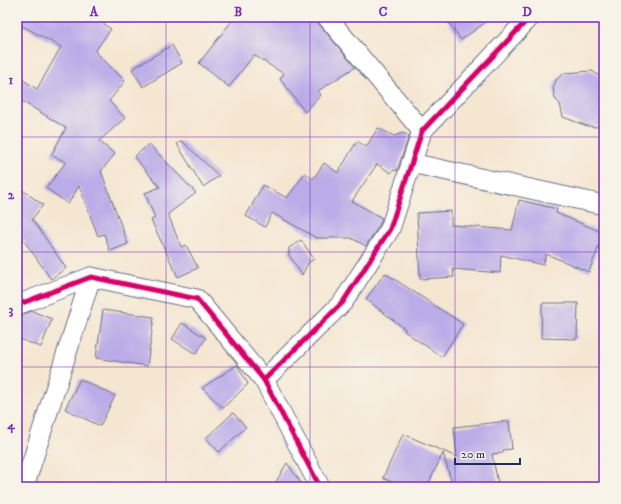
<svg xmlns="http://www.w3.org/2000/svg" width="621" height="504" font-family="'IM FELL DW Pica',serif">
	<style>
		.building { fill: #bbabe8 }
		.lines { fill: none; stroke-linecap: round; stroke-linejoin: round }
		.minor-casing { stroke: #676f86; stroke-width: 21 }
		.minor { stroke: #fff; stroke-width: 19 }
		.cycleway-casing { stroke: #f7f3e8; stroke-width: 8 }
		.cycleway { stroke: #d6006c; stroke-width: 5 }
		.grid { fill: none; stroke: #7b2cbf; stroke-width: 1; stroke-opacity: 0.55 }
		.neatline { fill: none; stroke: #7b2cbf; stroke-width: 1.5 }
		.grid-label { font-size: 13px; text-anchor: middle; font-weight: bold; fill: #7b2cbf }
	</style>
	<rect width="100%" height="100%" fill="#f7f3e8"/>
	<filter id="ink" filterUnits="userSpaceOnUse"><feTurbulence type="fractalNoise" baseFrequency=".025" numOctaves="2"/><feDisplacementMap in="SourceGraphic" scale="8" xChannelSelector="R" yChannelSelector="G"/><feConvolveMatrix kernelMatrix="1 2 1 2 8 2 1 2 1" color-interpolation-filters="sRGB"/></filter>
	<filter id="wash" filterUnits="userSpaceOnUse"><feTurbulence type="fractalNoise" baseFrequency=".012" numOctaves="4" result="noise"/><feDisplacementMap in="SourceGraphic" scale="16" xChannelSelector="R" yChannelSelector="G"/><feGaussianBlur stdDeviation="0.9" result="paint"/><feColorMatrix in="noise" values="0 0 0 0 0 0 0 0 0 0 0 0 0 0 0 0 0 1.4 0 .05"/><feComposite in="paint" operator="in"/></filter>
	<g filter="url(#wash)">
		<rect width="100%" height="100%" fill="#f5e6d1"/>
		<g id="blocks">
			<!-- building -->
			<g class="building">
				<path d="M17,17H94L111,29L95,51L125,81L109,101L125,118L99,141L115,154L101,171L128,244L110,251L104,234L98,236L79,186L68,204L46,188L66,162L51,155L66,128L17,98V76L37,89L61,47L17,23Z"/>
				<path d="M235,17H314L319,24L355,67L318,91L321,95L305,112L280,79L284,74L254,55L229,87L199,63Z"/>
				<path d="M445,17H493L461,40Z"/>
				<path d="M172,45L182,63L143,87L132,69Z"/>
				<path d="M592,71L601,77L604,81V121L596,127L587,126L563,117L560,104L555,99L553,88L556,80L564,73Z"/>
				<path d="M378,128L394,136L403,133L409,136L397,171L393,170L391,173L377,164L352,201L382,218L380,224L366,246L351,238H317L272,213L265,227L246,216L263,185L287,198L305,173L313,179L324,163L338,173L357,141L366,147Z"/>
				<path d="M182,141L219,176L203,187L177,144Z"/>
				<path d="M149,144L196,193L168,214L181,247L186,245L198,268L178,277L151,220L155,218L145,193L160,187L134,157Z"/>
				<path d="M17,186L43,205L32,219L66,268L51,279L20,235L17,239Z"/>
				<path d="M519,200L557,209L556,213L604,233L589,272L546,254L543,265L501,255L500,273L453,269L454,277L420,279L417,213L451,211V225L512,230Z"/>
				<path d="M301,240L314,259L308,263L302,275L289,255V248Z"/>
				<path d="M385,273L463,324L442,357L404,331L405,329L366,299Z"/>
				<path d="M542,303H578L577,339L541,338Z"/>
				<path d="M103,310L154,317L147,366L96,358Z"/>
				<path d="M32,311L52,319L41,347L17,338V330L23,314Z"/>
				<path d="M182,323L206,338L196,354L172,339Z"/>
				<path d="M237,365L248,384L223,408L202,388Z"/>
				<path d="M80,379L115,396L100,426L65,409Z"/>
				<path d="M233,413L246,427L219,452L206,438Z"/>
				<path d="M509,421L512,449L503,450V453L492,454L498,483L487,487H453L443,453L427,487H402L383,478L403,434L457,457L454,427Z"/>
				<path d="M287,463L304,487H273Z"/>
			</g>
		</g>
	</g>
	<g filter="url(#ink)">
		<use href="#blocks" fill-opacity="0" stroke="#676f86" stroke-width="1"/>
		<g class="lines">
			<defs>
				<g id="minor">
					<path d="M327,17L422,131"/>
					<path d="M411,163L604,205"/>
					<path d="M17,305L91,277L197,299L264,380L320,487"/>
					<path d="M264,380L343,302L390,229L422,131L530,17"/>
					<path d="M24,487L91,277"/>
				</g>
			</defs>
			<!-- minor casing -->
			<use href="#minor" class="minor-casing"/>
			<!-- minor -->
			<use href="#minor" class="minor"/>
			<defs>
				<g id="cycleway">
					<path d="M17,305L91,277L197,299L264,380L320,487"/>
					<path d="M264,380L343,302L390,229L422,131L530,17"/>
				</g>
			</defs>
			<!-- cycleway casing -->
			<use href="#cycleway" class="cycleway-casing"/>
			<!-- cycleway -->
			<use href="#cycleway" class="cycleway"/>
		</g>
	</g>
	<!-- grid -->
	<path class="grid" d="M166,17V487M310,17V487M455,17V487M17,137H604M17,252H604M17,367H604"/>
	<!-- margin -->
	<rect width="621" height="504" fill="none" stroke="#f7f3e8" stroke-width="44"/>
	<!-- scale -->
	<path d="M455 458v6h65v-6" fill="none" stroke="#1b2f5e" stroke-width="2"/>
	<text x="461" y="458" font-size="12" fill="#1b2f5e" stroke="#f7f3e8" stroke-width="3" paint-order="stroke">20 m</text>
	<rect x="22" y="22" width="577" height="460" class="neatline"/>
	<g class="grid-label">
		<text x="94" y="16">A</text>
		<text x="238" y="16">B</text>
		<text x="383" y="16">C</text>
		<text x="527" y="16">D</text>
		<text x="11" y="84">1</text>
		<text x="11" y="199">2</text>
		<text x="11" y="314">3</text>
		<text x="11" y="429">4</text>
	</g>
</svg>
